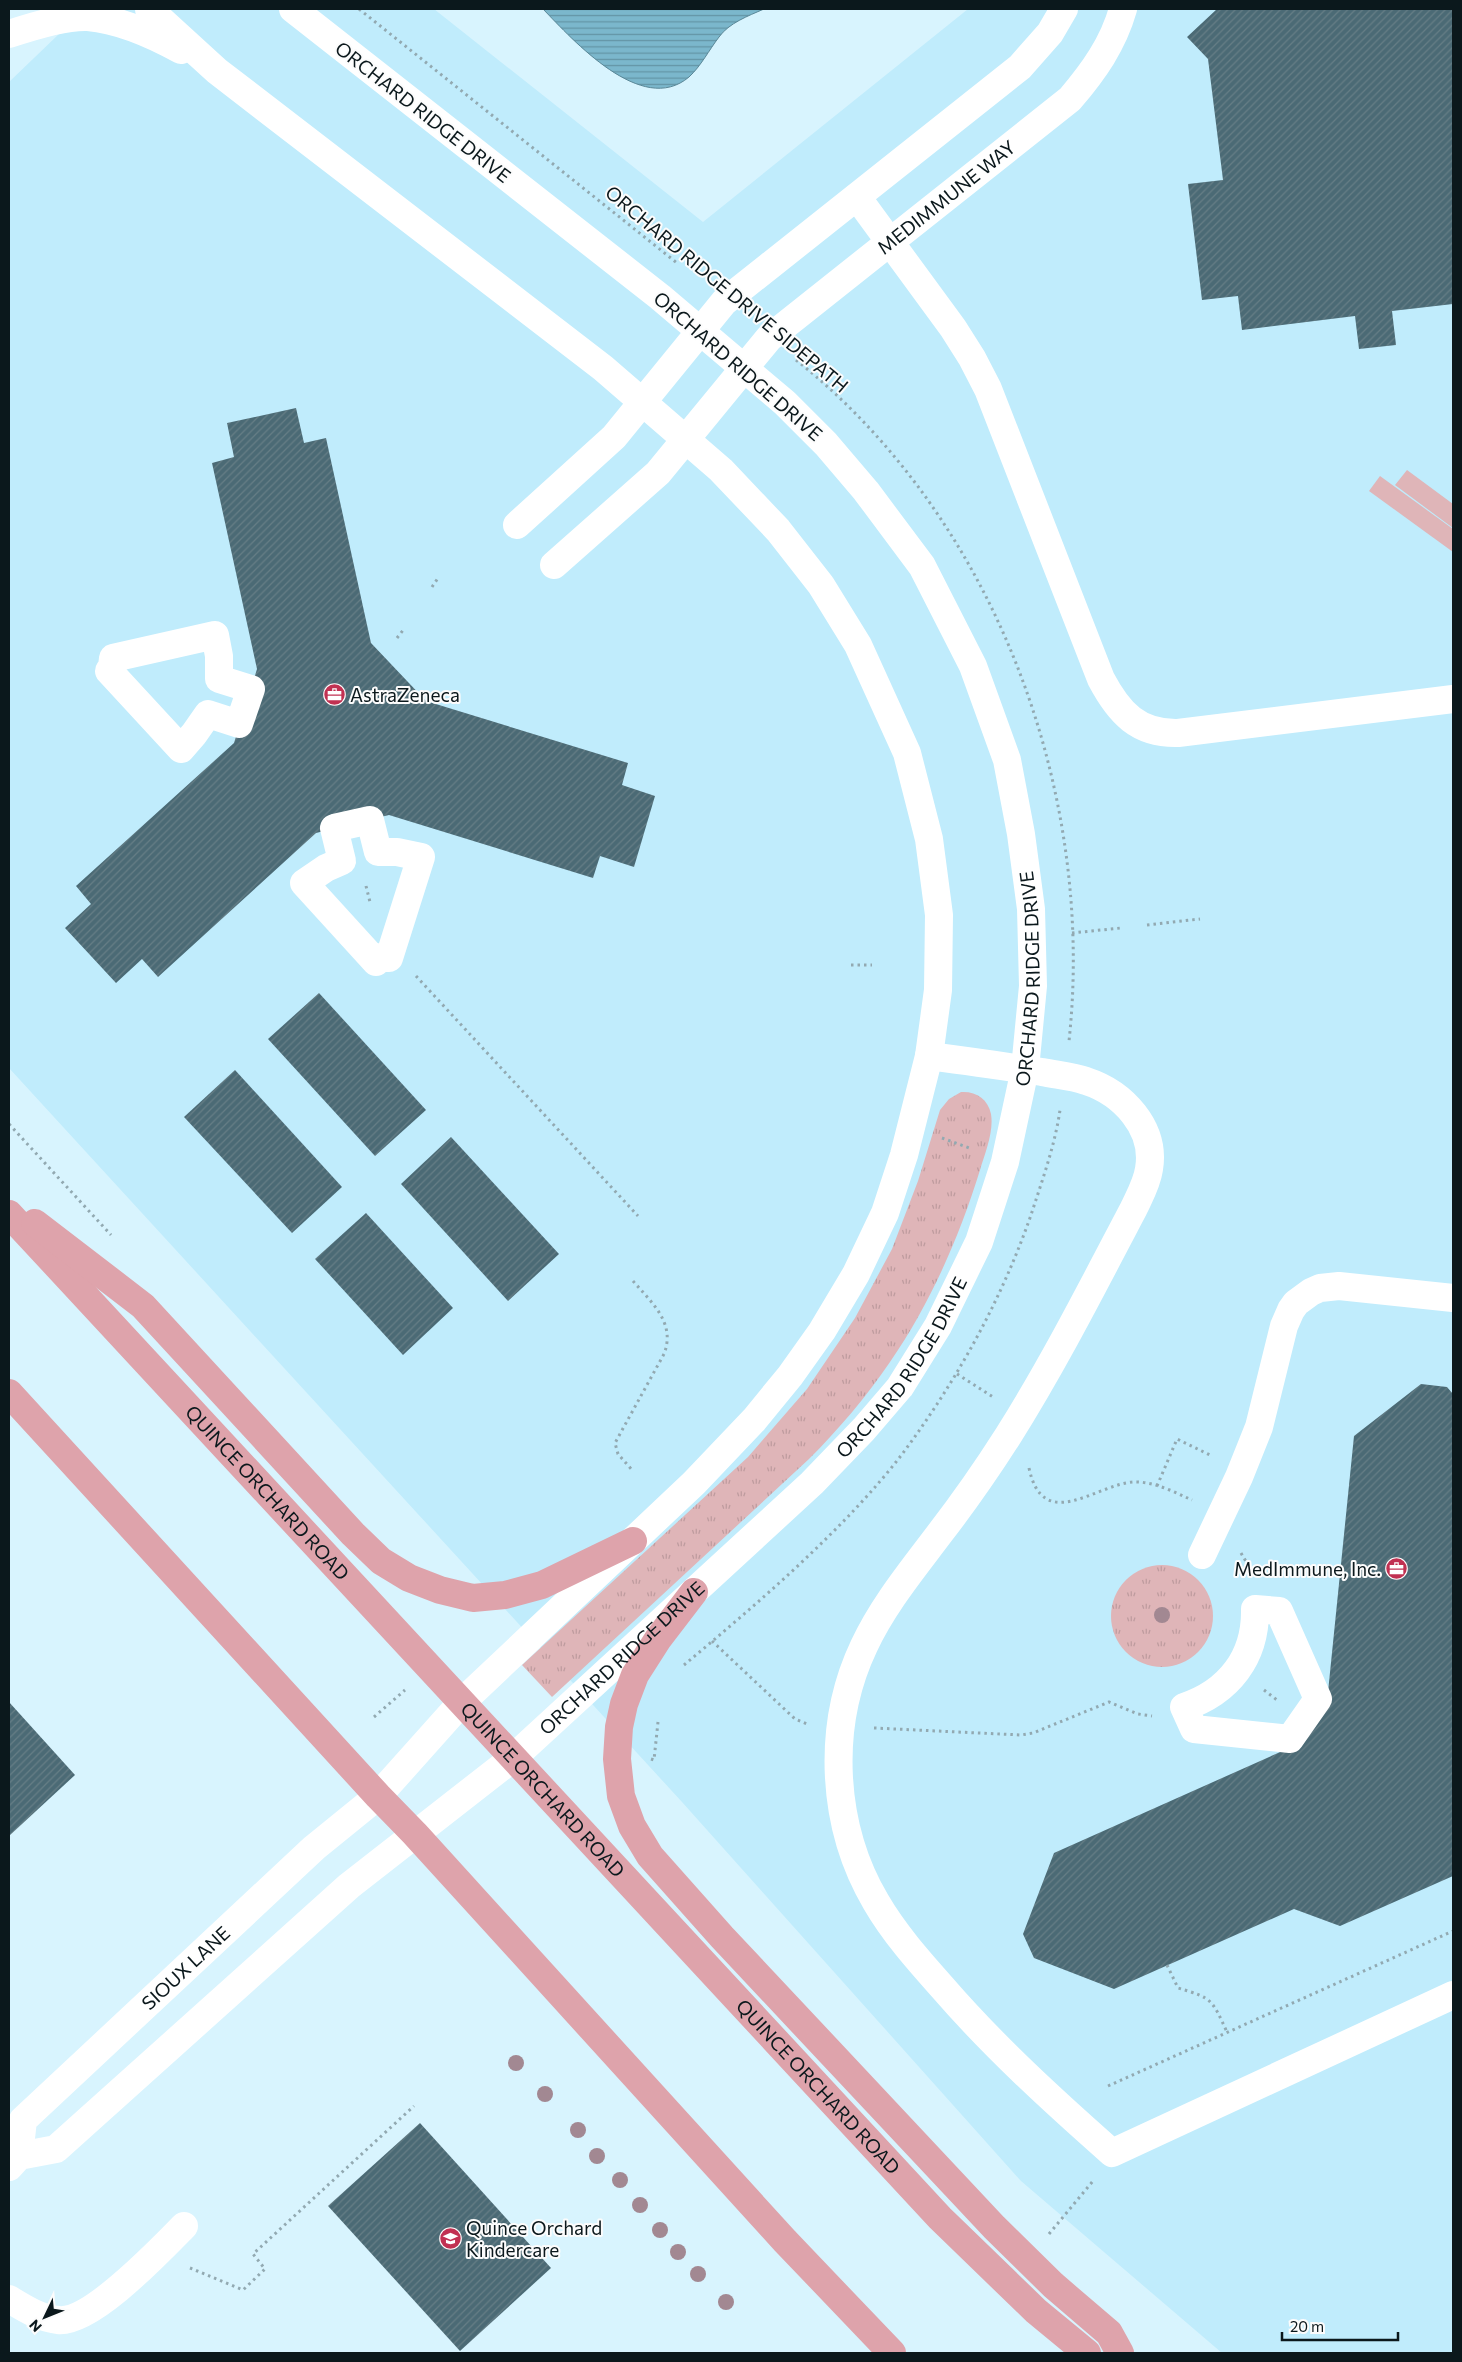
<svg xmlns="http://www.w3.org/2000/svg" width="1462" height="2362" font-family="Commissioner,sans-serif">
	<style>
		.built { fill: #c0ecfc }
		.grass { fill: url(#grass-tufts) }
		.pitch { fill: #dfb5b8 }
		.water { fill: url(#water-rules); stroke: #598797 }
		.building { fill: url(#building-hatch) }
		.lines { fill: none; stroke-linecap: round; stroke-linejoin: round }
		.path { stroke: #92a9b1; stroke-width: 3; stroke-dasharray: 2.5 4; stroke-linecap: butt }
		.minor { stroke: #fff; stroke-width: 28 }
		.major { stroke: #dea3ab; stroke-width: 28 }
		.tree { fill: #a28892 }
		.labels { text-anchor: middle; stroke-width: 4; stroke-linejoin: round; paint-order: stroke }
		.street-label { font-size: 19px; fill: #0b181c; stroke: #fcfcfc }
		.poi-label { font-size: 19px; fill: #0b181c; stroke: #fcfcfc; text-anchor: start }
	</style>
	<defs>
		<pattern id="grass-tufts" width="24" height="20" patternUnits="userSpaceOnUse" patternTransform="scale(1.25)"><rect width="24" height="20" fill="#dfb5b8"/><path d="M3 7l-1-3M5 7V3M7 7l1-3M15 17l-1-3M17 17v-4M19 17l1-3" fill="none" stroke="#be9b9e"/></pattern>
		<pattern id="water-rules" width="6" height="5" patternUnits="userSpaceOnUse" patternTransform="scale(1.25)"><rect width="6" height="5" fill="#7bb7cc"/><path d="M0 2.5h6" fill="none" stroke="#6394a5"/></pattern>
		<pattern id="building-hatch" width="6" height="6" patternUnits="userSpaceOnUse" patternTransform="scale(1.25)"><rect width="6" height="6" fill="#4b6a75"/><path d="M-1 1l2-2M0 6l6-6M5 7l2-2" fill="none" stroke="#667e86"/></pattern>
	</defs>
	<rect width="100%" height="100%" fill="#d8f4fe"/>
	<!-- built -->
	<path class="built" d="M85,9H434L703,222L968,9H1453V2353H1222L1021,2181L682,1802L9,1068V82Z"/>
	<!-- grass -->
	<g class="grass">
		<path d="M961,1092C976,1091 988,1099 991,1114C994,1132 985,1153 980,1170C959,1238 930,1304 890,1362C866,1397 839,1429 809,1459L552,1697L522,1665L748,1457L807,1389L855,1318L892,1249L918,1181L940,1110L949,1099Z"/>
		<circle cx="1162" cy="1616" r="51"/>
	</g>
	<!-- pitch -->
	<g class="pitch">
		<path d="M1407,470L1453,504V528L1395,485Z"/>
		<path d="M1380,476L1453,529V552L1369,491Z"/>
	</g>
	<!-- water -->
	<path class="water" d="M543,9H764C748,16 729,23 719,37C709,50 701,66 689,77C642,117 573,40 543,9Z"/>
	<!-- building -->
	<g class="building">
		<path d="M1217,9H1453V304L1392,311L1396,345L1359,349L1355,316L1242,330L1238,296L1202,300L1188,184L1223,180L1208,59L1187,37Z"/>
		<path d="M296,408L304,443L326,438L371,643L426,701L628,763L622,785L655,796L634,867L600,856L593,878L389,815L316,833L158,977L142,959L116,983L65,928L91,904L76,886L234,743L257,669L212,463L234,457L227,423Z"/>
		<path d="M319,993L426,1110L375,1156L268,1039Z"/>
		<path d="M235,1070L342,1187L292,1233L184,1117Z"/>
		<path d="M451,1137L559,1254L508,1301L401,1184Z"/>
		<path d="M366,1213L453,1308L403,1355L315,1259Z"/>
		<path d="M1421,1384L1447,1387L1453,1394V1876L1340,1926L1294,1909L1114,1989L1034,1958L1023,1934L1054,1853L1296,1745L1327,1702L1354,1436Z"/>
		<path d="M9,1702L75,1775L9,1836Z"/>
		<path d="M420,2123L551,2268L460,2351L328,2206Z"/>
	</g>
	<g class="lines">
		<!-- path -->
		<g class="path">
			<path d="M359,9L677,263"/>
			<path d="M796,360C995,518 1096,792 1069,1041"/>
			<path d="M432,587L438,578"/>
			<path d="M397,638L404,629"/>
			<path d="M366,886L370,902"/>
			<path d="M1147,925L1200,919"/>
			<path d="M1072,933L1121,928"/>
			<path d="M851,965H872"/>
			<path d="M416,976L638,1216"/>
			<path d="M9,1124L111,1235"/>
			<path d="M942,1138L972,1149"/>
			<path d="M633,1281C652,1303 676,1323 664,1354L615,1443L618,1454L633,1471"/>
			<path d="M957,1374L993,1397"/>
			<path d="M1029,1468C1043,1534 1095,1485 1133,1482C1154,1481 1174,1492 1192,1500"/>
			<path d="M1157,1486L1177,1439L1210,1455"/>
			<path d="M1241,1553L1254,1575"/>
			<path d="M712,1641L795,1719L807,1724"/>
			<path d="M684,1665C757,1604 845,1529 903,1453C957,1380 1001,1301 1031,1215C1042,1181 1055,1145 1060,1110"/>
			<path d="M1264,1690L1277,1700"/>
			<path d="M374,1717L405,1690"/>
			<path d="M874,1728L1021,1735L1033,1733L1109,1702L1138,1714L1152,1716"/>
			<path d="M651,1759L654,1760L658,1722"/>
			<path d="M1167,1965L1178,1988C1213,1998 1212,2000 1227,2032"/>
			<path d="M1108,2086L1453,1931"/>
			<path d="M1049,2234L1093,2181"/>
			<path d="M190,2268L243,2290L265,2269L253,2254L414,2106"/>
		</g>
		<!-- minor -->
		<g class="minor">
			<path d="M9,34C30,27 66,16 88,17C121,20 152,34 181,50"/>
			<path d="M857,197L953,328L972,358L988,389L1101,679C1119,713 1138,734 1178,733L1453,699"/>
			<path d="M517,525L614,437L724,302L1020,67L1050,33L1064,9"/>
			<path id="s1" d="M554,565L658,473L769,338L1070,99C1094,71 1113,44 1123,9"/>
			<path d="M215,635L219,656V679L251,689L239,724L208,714L194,734L181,749L109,671L112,667L113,658Z"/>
			<path d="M370,820L378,852H397L421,857L389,958L381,957L376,962L304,883L326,868L342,861L334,828Z"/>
			<path d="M929,1056C967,1061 1004,1066 1042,1072C1056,1075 1072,1076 1086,1081C1123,1093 1156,1128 1149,1169C1147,1183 1140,1195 1134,1208C1094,1284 1054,1363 1008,1436C987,1469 964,1502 940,1533C913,1569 883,1605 864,1646C826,1726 831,1826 876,1902C894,1933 918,1960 942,1987C994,2047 1052,2100 1112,2153L1453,1995"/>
			<path d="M1202,1555L1239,1477L1259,1427L1284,1326L1291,1310L1296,1303L1311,1292L1320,1288L1339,1286L1453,1298"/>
			<path d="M1255,1609L1279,1611L1318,1699L1290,1739L1194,1729L1184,1707C1229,1692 1256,1657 1255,1609Z"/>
			<path id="s2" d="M19,2156L23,2120L314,1848L378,1796L462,1702L694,1483L754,1420L790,1376L822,1331L856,1274L885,1213L904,1155L929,1056L938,990L939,915L929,839L907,753L858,645L821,585L778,530L721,470L603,368L217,71L149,9"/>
			<path id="s3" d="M9,2167L19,2156L56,2149L349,1886L513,1758L812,1483L864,1429L900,1387L938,1326L979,1242L1005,1162L1025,1069L1033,986L1031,909L1021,834L1007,760L973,666L922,566L866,491L826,444L785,403L660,297L293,9"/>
			<path d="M9,2299C24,2308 39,2318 58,2320C91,2324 161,2249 184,2226"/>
		</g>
		<!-- major -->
		<g class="major">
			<path id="s4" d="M9,1214L940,2218L1036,2311L1087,2353"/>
			<path d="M35,1223L143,1306L353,1534L381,1561L409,1578L440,1590L473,1598L505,1595L542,1585L633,1541"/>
			<path d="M9,1393L378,1796L415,1834L785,2241L892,2353"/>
			<path d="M694,1592L658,1639L635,1675L624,1704L619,1727L617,1759L621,1796L632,1826L650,1856L722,1937L994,2227L1053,2285L1109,2333L1120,2353"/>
		</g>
	</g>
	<!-- trees -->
	<g class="tree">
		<circle cx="1162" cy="1615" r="8"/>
		<circle cx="516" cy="2063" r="8"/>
		<circle cx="545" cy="2094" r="8"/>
		<circle cx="578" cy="2130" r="8"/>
		<circle cx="597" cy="2156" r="8"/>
		<circle cx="620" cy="2180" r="8"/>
		<circle cx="640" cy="2205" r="8"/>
		<circle cx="660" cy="2230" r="8"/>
		<circle cx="678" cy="2252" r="8"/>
		<circle cx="698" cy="2274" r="8"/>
		<circle cx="726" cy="2302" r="8"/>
	</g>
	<!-- icons -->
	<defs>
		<symbol id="office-disc" viewBox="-11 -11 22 22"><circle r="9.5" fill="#c13152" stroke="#fcfcfc"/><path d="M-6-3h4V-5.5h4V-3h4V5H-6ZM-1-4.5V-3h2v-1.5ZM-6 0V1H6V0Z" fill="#fff"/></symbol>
		<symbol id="school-disc" viewBox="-11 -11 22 22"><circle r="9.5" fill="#c13152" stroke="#fcfcfc"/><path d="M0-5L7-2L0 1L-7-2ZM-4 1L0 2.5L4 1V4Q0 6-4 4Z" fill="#fff"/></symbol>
	</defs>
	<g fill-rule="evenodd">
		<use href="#office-disc" x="322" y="682" width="25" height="25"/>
		<use href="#office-disc" x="1384" y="1556" width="25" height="25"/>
		<use href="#school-disc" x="438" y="2226" width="25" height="25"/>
	</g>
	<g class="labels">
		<!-- street labels -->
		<g class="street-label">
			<text transform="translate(423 112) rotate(38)" y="7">ORCHARD RIDGE DRIVE</text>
			<text dy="7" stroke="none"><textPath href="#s1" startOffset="540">MEDIMMUNE WAY</textPath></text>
			<text transform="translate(727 289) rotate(40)" y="7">ORCHARD RIDGE DRIVE SIDEPATH</text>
			<text transform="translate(738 366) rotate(41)" y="7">ORCHARD RIDGE DRIVE</text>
			<text dy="7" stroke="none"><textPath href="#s3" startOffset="1626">ORCHARD RIDGE DRIVE</textPath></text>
			<text dy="7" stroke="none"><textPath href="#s3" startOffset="1208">ORCHARD RIDGE DRIVE</textPath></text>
			<text dy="7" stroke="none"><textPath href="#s4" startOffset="380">QUINCE ORCHARD ROAD</textPath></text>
			<text dy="7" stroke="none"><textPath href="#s3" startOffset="802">ORCHARD RIDGE DRIVE</textPath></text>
			<text dy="7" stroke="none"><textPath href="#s4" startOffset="785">QUINCE ORCHARD ROAD</textPath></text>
			<text dy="7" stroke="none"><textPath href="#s2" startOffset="259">SIOUX LANE</textPath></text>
			<text dy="7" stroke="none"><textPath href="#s4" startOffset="1190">QUINCE ORCHARD ROAD</textPath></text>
		</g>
		<!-- poi labels -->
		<g class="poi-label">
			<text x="350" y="702">AstraZeneca</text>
			<text x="1381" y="1576" text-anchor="end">MedImmune, Inc.</text>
			<text x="466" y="2235">Quince Orchard<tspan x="466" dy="22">Kindercare</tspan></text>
		</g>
	</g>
	<!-- border -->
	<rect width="1462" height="2362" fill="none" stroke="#0b181c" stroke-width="20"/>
	<!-- north arrow -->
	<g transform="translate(45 2317) rotate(227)" stroke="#fcfcfc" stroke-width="4" paint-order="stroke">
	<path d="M0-4L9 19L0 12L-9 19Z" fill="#0b181c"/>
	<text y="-8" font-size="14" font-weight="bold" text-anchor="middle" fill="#0b181c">N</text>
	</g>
	<!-- scale -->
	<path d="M1282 2332v8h116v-8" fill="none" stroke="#0b181c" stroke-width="2.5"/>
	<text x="1290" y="2332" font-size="15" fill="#0b181c" stroke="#fcfcfc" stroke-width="4" paint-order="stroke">20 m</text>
</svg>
